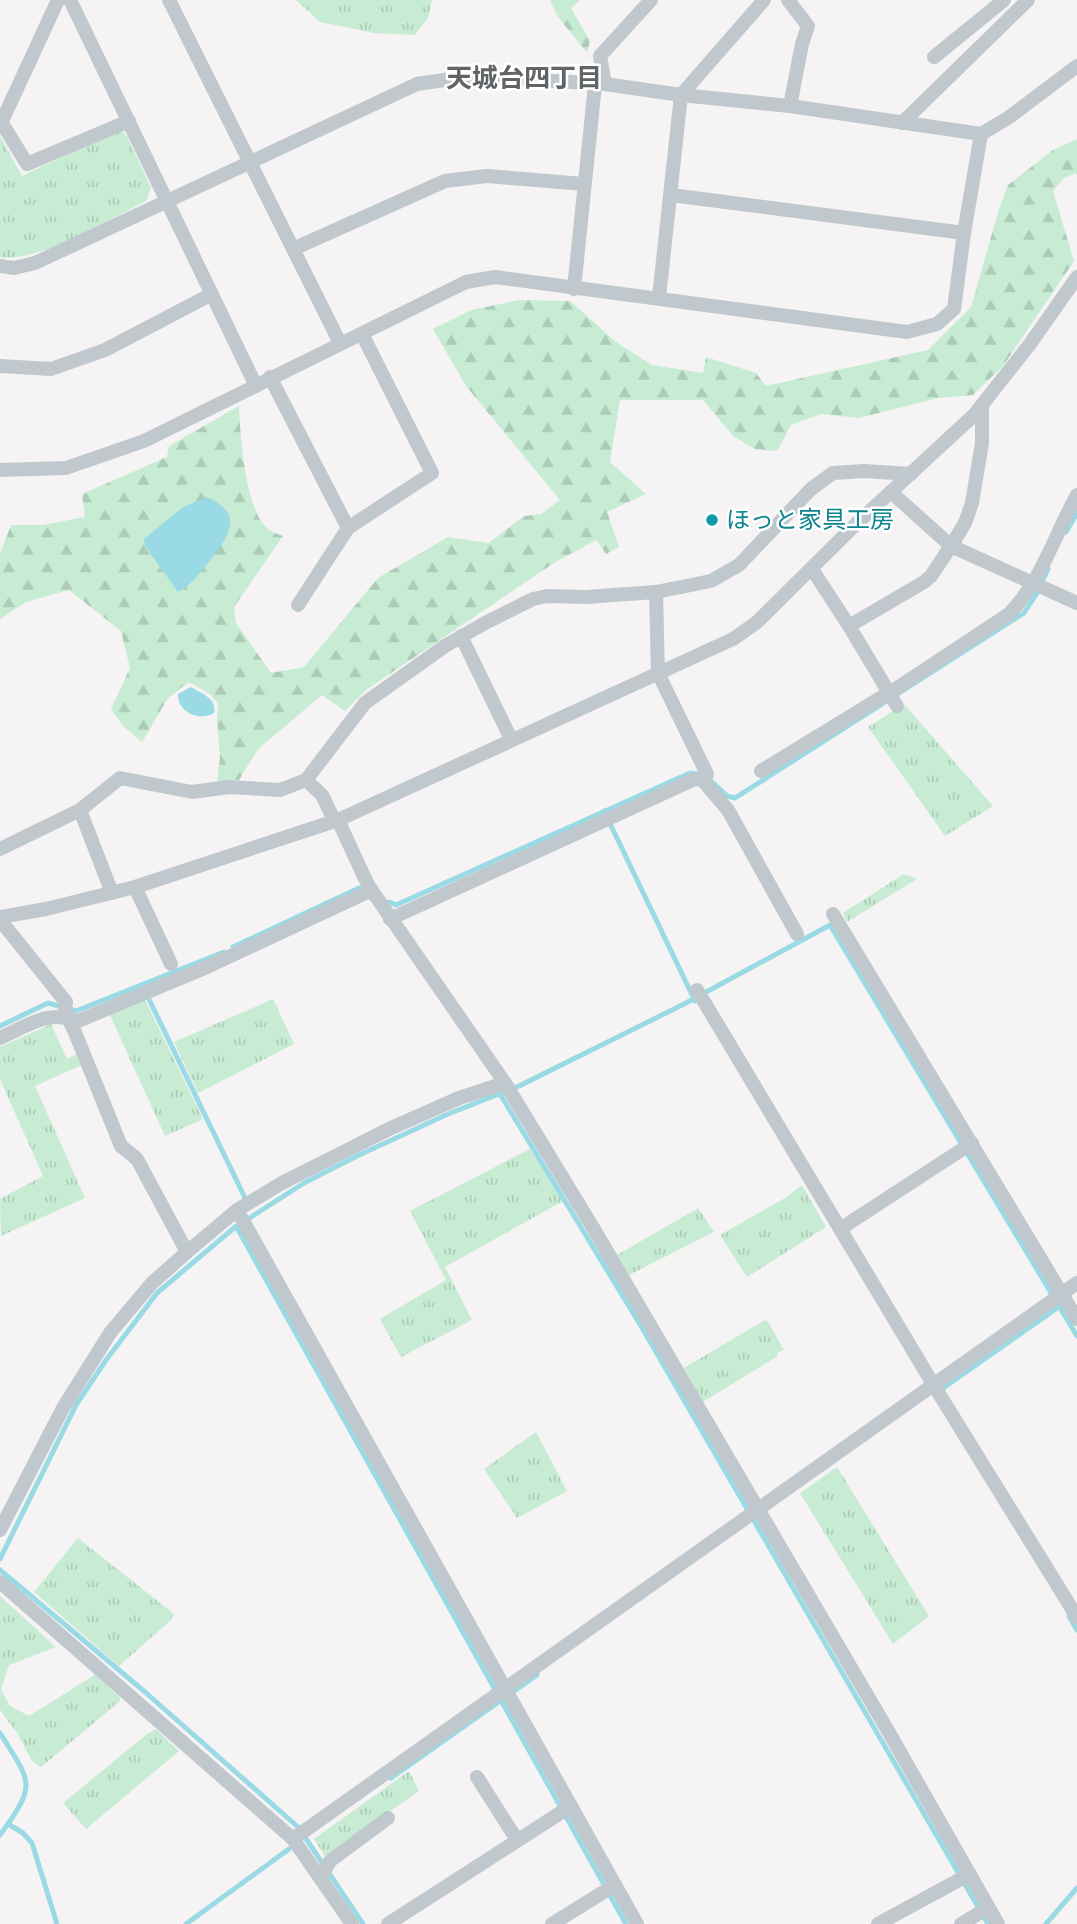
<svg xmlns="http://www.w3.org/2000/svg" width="1077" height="1924" font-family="'Asap Condensed','Noto Sans JP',sans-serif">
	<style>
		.grass { fill: url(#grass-tufts) }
		.forest { fill: url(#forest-firs) }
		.water { fill: #9adae4 }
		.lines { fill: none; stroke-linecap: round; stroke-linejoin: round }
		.stream { stroke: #9adae4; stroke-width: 5 }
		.minor { stroke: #c0c8cd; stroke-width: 14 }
		.culture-dot { fill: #0f9aa8; stroke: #fff; stroke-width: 2.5 }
		.labels { text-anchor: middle; stroke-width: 5; stroke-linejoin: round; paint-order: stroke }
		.culture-label { font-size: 24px; fill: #0d838f; stroke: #fff; text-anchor: start }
		.neighbourhood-label { font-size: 26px; font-weight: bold; fill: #606467; stroke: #fff }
	</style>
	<defs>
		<pattern id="grass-tufts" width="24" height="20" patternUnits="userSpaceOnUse" patternTransform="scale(1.75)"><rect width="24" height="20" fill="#c8ecd3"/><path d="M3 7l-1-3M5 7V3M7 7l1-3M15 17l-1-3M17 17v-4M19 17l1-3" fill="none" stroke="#adccb8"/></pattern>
		<pattern id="forest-firs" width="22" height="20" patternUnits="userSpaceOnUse" patternTransform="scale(1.75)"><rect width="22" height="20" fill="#c8ecd3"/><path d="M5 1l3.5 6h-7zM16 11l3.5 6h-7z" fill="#adccb8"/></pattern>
	</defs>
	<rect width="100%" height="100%" fill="#f5f3f3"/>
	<!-- grass -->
	<g class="grass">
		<path d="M296,0H432L428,18L415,35L374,33L320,22Z"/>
		<path d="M121,129L128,138L151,188L146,201C110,219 39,263 0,257V136L22,176Z"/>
		<path d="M904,704L993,806L945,836L868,727Z"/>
		<path d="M904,874L917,879L847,922L843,913Z"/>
		<path d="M273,999L294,1044L198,1093L174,1042Z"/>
		<path d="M145,1000L203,1119L165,1136L110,1015Z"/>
		<path d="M51,1024L67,1059L77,1054L82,1065L35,1086L85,1198L1,1236L0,1199L43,1176L0,1079V1047Z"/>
		<path d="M530,1149L563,1201L445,1267L472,1320L401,1357L380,1319L446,1280L410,1211Z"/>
		<path d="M802,1185L826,1227L747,1277L720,1235L785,1198Z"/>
		<path d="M698,1208L714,1232L629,1275L617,1255Z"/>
		<path d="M765,1320L768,1322L784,1350L777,1353L778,1356L703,1402L684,1368Z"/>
		<path d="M536,1432L567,1491L517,1518L484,1469Z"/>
		<path d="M837,1467L929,1616L893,1644L800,1493Z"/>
		<path d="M78,1538L174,1614L171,1620L119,1666L34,1592Z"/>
		<path d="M0,1596L56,1647L9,1665L1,1690L10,1706L29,1716L96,1674L120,1698V1701L41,1767L32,1761L17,1733L0,1710Z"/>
		<path d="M156,1729L179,1751L86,1829L63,1803L147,1734Z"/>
		<path d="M409,1771L419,1791L325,1856L314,1839Z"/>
	</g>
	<!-- forest -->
	<g class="forest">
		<path d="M550,0H580L571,8L590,41L587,53L558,17Z"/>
		<path d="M1077,139V175L1075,173L1063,179L1053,191L1074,261L1003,366L973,395L938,398L859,418L821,414L791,425L777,451L755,449L733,436L703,400H620L610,462L646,494L607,512L619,547L606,554L596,540L554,563L366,690L345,711L322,695L258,749L239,780L217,781L220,758L217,719L218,704L210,694L189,682L168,698L142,742L123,726L111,709L130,668L121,631L69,590L26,602L0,619V554L11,525H43L85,517L82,494L167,457L169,446L239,406C240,433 245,511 268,529C271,532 278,534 283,536L234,607L236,623L271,673L304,667L378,578L448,537L489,543L524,516L541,514L560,500L466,386L433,329L471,310L520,300L570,301L616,342L652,365L703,373L706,357L756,373L766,386L928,350L971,307L999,209L1008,185L1053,150Z"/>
	</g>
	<!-- water -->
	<g class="water">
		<path d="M207,497C246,514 228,538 209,562C200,573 191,586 178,592L145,546L144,539L183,507Z"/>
		<path d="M191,687C202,694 217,698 214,713C200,722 177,712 178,694Z"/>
	</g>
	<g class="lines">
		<!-- stream -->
		<g class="stream">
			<path d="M1066,532L1077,513"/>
			<path d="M709,779L727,796L735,798L1024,613L1037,593L1048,569"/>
			<path d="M604,811L695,1001"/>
			<path d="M389,902L396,905L690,773L697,774"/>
			<path d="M233,947L359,888"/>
			<path d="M146,993L247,1202"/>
			<path d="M0,1026L48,1003L76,1011L224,952"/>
			<path d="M500,1094L641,1326L988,1924"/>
			<path d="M236,1226L626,1924"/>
			<path d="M939,1391L1060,1306"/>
			<path d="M0,1559L76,1405L106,1360L157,1293L234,1228L304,1183L359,1155L448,1114L519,1086L684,1004L830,925L1077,1336"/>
			<path d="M0,1570L145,1692L298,1827L363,1924"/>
			<path d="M1069,1616L1077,1630"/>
			<path d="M0,1733C32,1784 37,1784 0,1835"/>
			<path d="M391,1778L537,1675"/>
			<path d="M8,1824L23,1833L32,1843L57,1924"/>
			<path d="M186,1924L289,1849"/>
			<path d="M1046,1924L1077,1888"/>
		</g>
		<!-- minor -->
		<g class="minor">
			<path d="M70,0L256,386"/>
			<path d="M169,0L340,343"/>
			<path d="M788,0L808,26L802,44L790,106"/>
			<path d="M934,57L1004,0"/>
			<path d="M605,84L600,56L651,0"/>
			<path d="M0,120L27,164L129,121"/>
			<path d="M2,121L58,0"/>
			<path d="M902,123L1028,0"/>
			<path d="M981,134L1008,118L1077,66"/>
			<path d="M671,195L964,233"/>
			<path d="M293,249L445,181L487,176L584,184"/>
			<path d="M0,266L14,268L35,263L417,84L472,76L605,84L681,95L790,106L981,134L964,233L954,309L937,324L907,332L495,277L466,282L144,441L66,468L0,470"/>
			<path d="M574,289L595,85"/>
			<path d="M659,297L681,95L764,0"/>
			<path d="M0,366L51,369L105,350L212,294"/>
			<path d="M270,377L348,528L432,473L362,334"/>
			<path d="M891,492L951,546L1077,603"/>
			<path d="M812,569L849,626L924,582L931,576L951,546L965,523L972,503L982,443V405"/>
			<path d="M298,605L348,528"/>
			<path d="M849,626L897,706"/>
			<path d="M461,636L511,739"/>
			<path d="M761,771L900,686L1009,614C1041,582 1055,534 1077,495"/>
			<path d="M306,780L322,795L335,822"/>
			<path d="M704,782L728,810L797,934"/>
			<path d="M80,810L112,893"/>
			<path d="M338,820L368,885L505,1083L595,1231L887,1729L998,1924"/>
			<path d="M0,849L80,810L120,778L192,792L229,787L280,790L306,780L365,703L445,646L485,623L533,599L547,596L586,597L656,592L711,581L739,565L811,489L833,473L864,471L911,474"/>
			<path d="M135,887L171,964"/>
			<path d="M833,914L1077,1319"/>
			<path d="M0,917L46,909L135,887L338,820L733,639L756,623L855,525L974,415L1030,344L1077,277"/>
			<path d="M390,919L695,779L705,780L707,774L658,673L656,592"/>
			<path d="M0,920L66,1002L65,1013L74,1030L121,1146L137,1159L187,1252"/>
			<path d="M697,990L933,1384L1077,1617"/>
			<path d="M0,1038C27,1026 48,1009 78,1021L207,967L372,890"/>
			<path d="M237,1210L637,1924"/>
			<path d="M840,1229L972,1143"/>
			<path d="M0,1530L63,1408L110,1333L152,1283L187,1252L237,1210L282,1183L389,1129L459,1098L505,1083"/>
			<path d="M0,1582L293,1839L352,1924"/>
			<path d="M477,1777L517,1840"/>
			<path d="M293,1839L1077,1283"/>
			<path d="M321,1877L330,1861L388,1818"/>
			<path d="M388,1924L571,1806"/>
			<path d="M552,1924L615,1885"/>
			<path d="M878,1924L970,1874"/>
			<path d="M961,1924L988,1908"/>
		</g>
	</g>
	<!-- markers -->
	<circle class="culture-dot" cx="712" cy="520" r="7"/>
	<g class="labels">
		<!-- culture labels -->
		<g class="culture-label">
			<text x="726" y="528">ほっと家具工房</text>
		</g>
		<!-- neighbourhood labels -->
		<g class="neighbourhood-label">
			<text x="524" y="87">天城台四丁目</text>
		</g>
	</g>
</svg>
